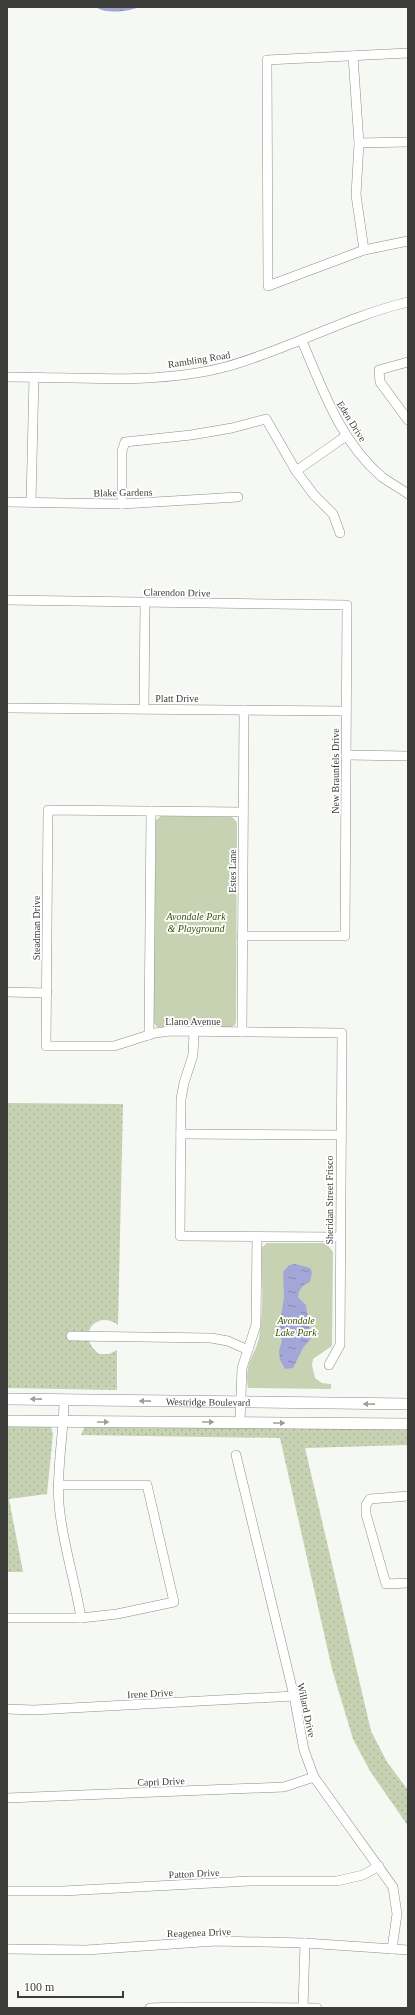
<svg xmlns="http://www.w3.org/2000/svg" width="415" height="2015" font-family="'Times New Roman',serif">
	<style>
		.grass { fill: url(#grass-dots) }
		.green { fill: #c6d2b2 }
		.water { fill: url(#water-ripples) }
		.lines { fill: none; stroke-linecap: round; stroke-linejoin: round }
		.minor-casing { stroke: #8d8f8b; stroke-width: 10 }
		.major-casing { stroke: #8d8f8b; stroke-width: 12 }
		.minor { stroke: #fff; stroke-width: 9 }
		.major { stroke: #fff; stroke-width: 11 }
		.oneway { fill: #9e9e9d }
		.labels { text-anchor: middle; stroke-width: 3.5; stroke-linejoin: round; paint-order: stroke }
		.street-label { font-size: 10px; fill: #3c3d3b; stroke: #fff }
		.park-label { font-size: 10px; font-style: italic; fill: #3a4f00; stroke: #fff }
	</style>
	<defs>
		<pattern id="grass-dots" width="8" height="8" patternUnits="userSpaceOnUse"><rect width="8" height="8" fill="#c6d2b2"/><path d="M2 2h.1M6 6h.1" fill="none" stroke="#abb59a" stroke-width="1.8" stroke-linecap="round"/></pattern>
		<pattern id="water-ripples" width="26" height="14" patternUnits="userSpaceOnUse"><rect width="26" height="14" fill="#a3a7d7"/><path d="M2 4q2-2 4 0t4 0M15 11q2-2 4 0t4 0" fill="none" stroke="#8689b0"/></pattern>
	</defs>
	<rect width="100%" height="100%" fill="#f6f8f4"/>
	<!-- grass -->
	<g class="grass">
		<path d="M7,1103L123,1104L118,1325C98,1309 74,1334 99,1354H109L117,1350V1390L7,1388Z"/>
		<path d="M85,1425L408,1429V1445L305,1448L371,1731L387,1762L408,1790V1826L370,1771L353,1739L332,1669L280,1438L81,1435Z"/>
		<path d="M47,1426L51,1427L53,1434L47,1494L9,1499L23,1572H7V1427Z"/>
	</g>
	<!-- green -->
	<g class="green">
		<path d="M161,816L232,817L237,822L236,1022L235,1025L231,1027H157L153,1022L156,820Z"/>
		<path d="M267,1243H326L333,1252L332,1346L313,1359L312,1365L315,1378L322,1383L331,1384V1389L248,1388C244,1363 254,1358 259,1338C264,1308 262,1278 261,1248Z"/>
	</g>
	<!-- water -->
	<g class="water">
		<path d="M96,7H139C129,12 104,14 96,7Z"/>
		<path d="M296,1264L310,1268L312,1272L310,1282C302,1285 299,1289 298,1297L306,1305L311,1338L303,1348L293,1368L285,1369L280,1360L279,1351L282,1341L279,1330L284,1297L283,1272L289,1265Z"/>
	</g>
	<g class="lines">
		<defs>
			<g id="minor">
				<path d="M408,53L267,60L268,286L364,250L408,241"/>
				<path d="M353,56L359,143L356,195L364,250"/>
				<path d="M359,143L408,142"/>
				<path d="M302,341C323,390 340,441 382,477C390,483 400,488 408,494"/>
				<path d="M408,362L379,370L380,382L408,420"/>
				<path d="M7,377C76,377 158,385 225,367C288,350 345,317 408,302"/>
				<path d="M296,471L346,436"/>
				<path d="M7,502L122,504L238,497"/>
				<path d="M31,502L34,377"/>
				<path d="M122,504V451L125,442L191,435L232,428L266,419L296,471L314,495L333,514L340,533"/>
				<path d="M7,600L347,605L345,936H242"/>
				<path d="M7,708L346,711"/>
				<path d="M144,709L145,602"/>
				<path d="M346,755L408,756"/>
				<path d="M243,812L48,810L46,1046H114L155,1033L170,1031L342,1033L340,1345L329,1365"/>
				<path d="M7,992L47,993"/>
				<path d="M194,1032L193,1055L184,1083L181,1099L180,1236L340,1237"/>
				<path d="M242,1032L244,710"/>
				<path d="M149,1035L151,811"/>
				<path d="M181,1134L341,1135"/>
				<path d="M71,1336L211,1338L228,1341L248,1350"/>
				<path d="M64,1400C64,1434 56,1469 59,1504C62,1542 75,1580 81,1618"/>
				<path d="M240,1423L242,1368L256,1325L257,1237"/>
				<path d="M236,1455L294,1696L304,1750L314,1777L393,1887L397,1914L392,1949"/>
				<path d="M408,1496L370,1499L366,1505V1514L386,1584L408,1583"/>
				<path d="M7,1618H81L117,1614L174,1602L147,1485H58"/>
				<path d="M7,1709L34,1710L294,1696"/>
				<path d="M7,1798L284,1787L314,1777"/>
				<path d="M7,1891H63L249,1881H337L363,1875L379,1866"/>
				<path d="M7,1949L86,1950L216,1941L305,1943L408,1950"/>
				<path d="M150,2008L175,2007L317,2008"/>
				<path d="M303,2008L305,1943"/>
			</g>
			<g id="major">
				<path id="s1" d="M7,1399L408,1404"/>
				<path d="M7,1421L408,1424"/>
			</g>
		</defs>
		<!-- minor casing -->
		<use href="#minor" class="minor-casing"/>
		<!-- major casing -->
		<use href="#major" class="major-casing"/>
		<!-- minor -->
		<use href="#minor" class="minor"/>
		<!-- major -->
		<use href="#major" class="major"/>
	</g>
	<!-- one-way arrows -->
	<defs><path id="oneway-solid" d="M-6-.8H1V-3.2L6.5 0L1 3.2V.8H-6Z"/></defs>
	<g class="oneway">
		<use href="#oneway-solid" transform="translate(36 1399) rotate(-179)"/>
		<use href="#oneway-solid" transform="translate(145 1401) rotate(-179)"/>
		<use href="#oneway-solid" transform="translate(369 1404) rotate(-179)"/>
		<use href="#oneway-solid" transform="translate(103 1422)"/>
		<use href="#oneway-solid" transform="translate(208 1422)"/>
		<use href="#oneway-solid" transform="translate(279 1423)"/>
	</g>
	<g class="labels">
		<!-- street labels -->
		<g class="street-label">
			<text transform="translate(199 359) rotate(-9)" y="4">Rambling Road</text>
			<text transform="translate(352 421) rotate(58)" y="4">Eden Drive</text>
			<text transform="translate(123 492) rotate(-1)" y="4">Blake Gardens</text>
			<text transform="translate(177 592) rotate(1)" y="4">Clarendon Drive</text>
			<text x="177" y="702">Platt Drive</text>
			<text transform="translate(335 771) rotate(-90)" y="4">New Braunfels Drive</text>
			<text transform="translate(232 871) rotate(-90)" y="4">Estes Lane</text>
			<text transform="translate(36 928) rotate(-90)" y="4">Steadman Drive</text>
			<text x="193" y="1025">Llano Avenue</text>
			<text transform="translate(329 1200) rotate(-90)" y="4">Sheridan Street Frisco</text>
			<text dy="4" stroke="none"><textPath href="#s1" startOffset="201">Westridge Boulevard</textPath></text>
			<text transform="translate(150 1693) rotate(-3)" y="4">Irene Drive</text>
			<text transform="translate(307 1710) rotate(78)" y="4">Willard Drive</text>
			<text transform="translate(161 1781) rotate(-2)" y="4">Capri Drive</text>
			<text transform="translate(194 1873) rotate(-3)" y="4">Patton Drive</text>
			<text transform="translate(199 1932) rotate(-2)" y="4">Reagenea Drive</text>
		</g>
		<!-- park labels -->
		<g class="park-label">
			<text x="196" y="920">Avondale Park<tspan x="196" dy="12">&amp; Playground</tspan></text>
			<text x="296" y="1324">Avondale<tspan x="296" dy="12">Lake Park</tspan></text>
		</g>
	</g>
	<!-- border -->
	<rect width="415" height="2015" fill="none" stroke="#3c3d3b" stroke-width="16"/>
	<!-- scale -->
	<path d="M18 1991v6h105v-6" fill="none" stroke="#3c3d3b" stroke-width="2"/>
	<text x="24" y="1991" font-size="12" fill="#3c3d3b" stroke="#ffffff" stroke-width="3" paint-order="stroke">100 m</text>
</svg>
